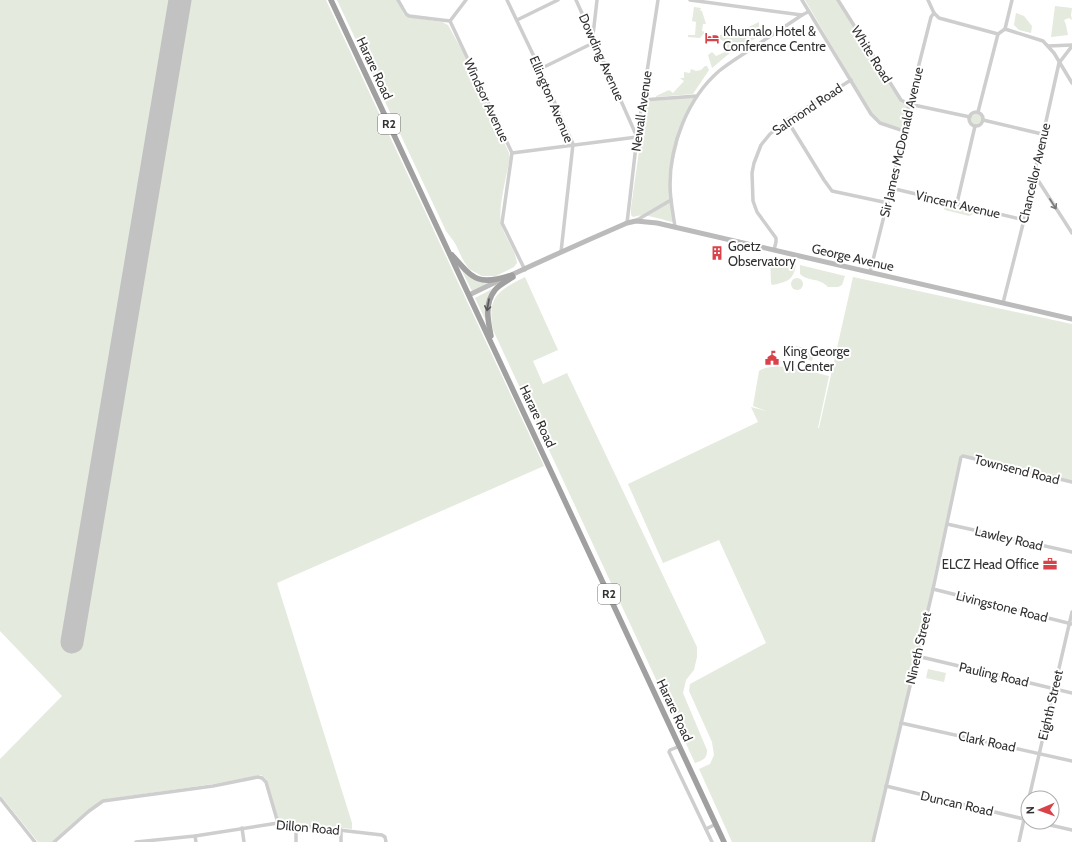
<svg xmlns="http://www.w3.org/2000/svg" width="1072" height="842" font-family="Cabin,sans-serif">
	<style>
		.green { fill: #e4eadd }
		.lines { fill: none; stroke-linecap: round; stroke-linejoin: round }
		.runway { stroke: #c2c2c2; stroke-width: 23 }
		.minor { stroke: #cecece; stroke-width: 3.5 }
		.secondary { stroke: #bbb; stroke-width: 5 }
		.trunk { stroke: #a0a0a0; stroke-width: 5.5 }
		.oneway { stroke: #787878 }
		.oneway2 { stroke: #585858 }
		.labels { text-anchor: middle; stroke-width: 4; stroke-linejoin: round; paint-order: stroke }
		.shield { fill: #fff; stroke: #6f6f6f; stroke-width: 1 }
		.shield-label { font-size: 12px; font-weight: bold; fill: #313131 }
		.poi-label { font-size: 13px; fill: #313131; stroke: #fff; text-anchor: start }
		.street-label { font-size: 13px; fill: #313131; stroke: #fff }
	</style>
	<rect width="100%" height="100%" fill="#fff"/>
	<!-- green -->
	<g class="green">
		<path d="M0,0H326L544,466L277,583L352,823V829L281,822L279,821L267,780L261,775L213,784L107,799L89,810L52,842H38L0,795V759L62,696L0,631Z"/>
		<path d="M337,0H397L404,15L409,17L442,22L448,25L463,52L509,153L510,158C507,174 498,208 501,223C504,237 515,248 517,263L514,267L496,276H482L469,269L463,260L455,243L446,231Z"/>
		<path d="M805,0H837L900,101L908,105L904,129L881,122L872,114Z"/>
		<path d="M1055,6L1072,8L1071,15L1072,20L1069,18L1064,20L1066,25L1068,35L1051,37Z"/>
		<path d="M694,7L701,8L700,10L702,11L706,24H703L702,31L705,32L700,38L688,37V35H695L696,22L692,21Z"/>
		<path d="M1016,13L1024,16L1032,26L1031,33L1019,30L1014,25Z"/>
		<path d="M759,22V28L772,29L731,52L712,68L708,55L712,52L716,56L725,52L726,43L720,39V35L740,31Z"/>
		<path d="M705,66H707L709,70L693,94L656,97V96L669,90L673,93L684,81L680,78H684V72L690,73L691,69L696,71L701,70Z"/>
		<path d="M696,97L683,122L671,172L673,222C662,220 644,212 633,217L631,215V208L646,101Z"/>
		<circle cx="976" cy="119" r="7"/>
		<path d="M939,201L980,211L969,216L945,210Z"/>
		<path d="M770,258L796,264C794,280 787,282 772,285L771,283Z"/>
		<path d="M800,265L845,276L842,285L838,287H828C819,277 808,282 800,274Z"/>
		<path d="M460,267L491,282L472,291Z"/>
		<path d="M525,277L558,350L533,361L543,384L567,373L697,647V657L694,670L686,680L683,693L707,750C707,759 703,760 695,763L493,330C487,297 497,291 525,277Z"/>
		<path d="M853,277L1072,324V481L960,455L930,595L872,842H732L699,769L710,764L714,755L712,742L689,691L690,684L766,643L719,540L663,563L628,484L758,422L751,407L766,411L753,406L759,371C775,360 811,372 829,376L818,428H819Z"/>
		<circle cx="797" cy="284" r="6"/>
		<path d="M494,288L487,323L475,298Z"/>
		<path d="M796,346L815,351L812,361L794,356Z"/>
		<path d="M928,669L946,673L944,682L926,678Z"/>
	</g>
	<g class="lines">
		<!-- runway -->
		<path class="runway" d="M72,642L180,0"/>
		<!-- minor -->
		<g class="minor">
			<path d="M398,0L406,14L409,16L450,21L512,153L502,223L525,270"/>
			<path d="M507,0L540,69L573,144L561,252"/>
			<path d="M690,0L802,15"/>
			<path d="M802,0L871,114L880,123L904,131"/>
			<path d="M838,0L901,100L909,104L970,117"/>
			<path d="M928,0L934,13L939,18L998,34L1005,29L1043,41L1054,53L1072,83"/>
			<path d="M517,20L558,0"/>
			<path d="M450,21L466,0"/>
			<path d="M1005,29L1012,0"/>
			<path d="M593,35L597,0"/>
			<path d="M1048,46L1072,45"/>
			<path d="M540,69L595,42"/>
			<path d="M642,100L697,96"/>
			<path d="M978,112L998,34"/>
			<circle cx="976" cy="119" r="7"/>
			<path d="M787,120L824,180L832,191L888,203"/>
			<path d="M983,120L1042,134"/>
			<path d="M512,153L637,137L595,42L576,0"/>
			<path d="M1034,174L1072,233"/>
			<path d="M891,188L1024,220"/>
			<path d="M957,203L975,126"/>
			<path d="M637,220L671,200"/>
			<path d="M627,223L637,137L658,0"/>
			<path d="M675,227C673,213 670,199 670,185C670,144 688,98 719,71C730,62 742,55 754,47C770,36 786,26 802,15L808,12"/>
			<path d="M774,250L776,242V238L757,212L753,201L752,173L754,163L761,145L770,134L787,120L851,80"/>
			<path d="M870,272L891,188L909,104L931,17L934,13"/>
			<path d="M1003,303L1024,220L1059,63L1072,46"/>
			<path d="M947,524L1072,552"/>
			<path d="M933,589L1072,624"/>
			<path d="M917,656L1072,693"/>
			<path d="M901,723L1072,761"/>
			<path d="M680,746L670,750L669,752L712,842"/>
			<path d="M886,786L1028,820"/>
			<path d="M0,798L35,842"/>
			<path d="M1029,798L1072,612"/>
			<path d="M1037,822L1072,830"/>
			<path d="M242,828L244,842"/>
			<path d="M706,829L716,824"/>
			<path d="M195,836L196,842"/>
			<path d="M54,842L89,811L103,801L213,786L258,777L262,778L266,782L278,823"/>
			<path d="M136,842L195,836L278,823L382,835L385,837L386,842"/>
			<path d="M296,842V825"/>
			<path d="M341,842V830"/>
			<path d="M873,842L933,589L961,457L963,456L1072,482"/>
			<path d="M1019,842L1028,801"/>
		</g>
		<!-- secondary -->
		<path class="secondary" d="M469,295C521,270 574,246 627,223L636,221L657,223L1072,319"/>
		<!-- trunk -->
		<g class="trunk">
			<path d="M331,0L724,842"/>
			<path d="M452,255C474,280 478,286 512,275"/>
			<path d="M491,336C488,321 484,304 495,290C499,285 507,281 513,277"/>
		</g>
	</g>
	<!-- one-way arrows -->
	<defs><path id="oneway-shaft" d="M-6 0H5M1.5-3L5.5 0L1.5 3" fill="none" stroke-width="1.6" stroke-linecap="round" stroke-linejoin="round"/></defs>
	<use class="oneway" href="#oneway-shaft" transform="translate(1053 204) rotate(58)"/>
	<use class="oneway2" href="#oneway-shaft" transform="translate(488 305) rotate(100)"/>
	<!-- icons -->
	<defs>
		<symbol id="hotel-bare" viewBox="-9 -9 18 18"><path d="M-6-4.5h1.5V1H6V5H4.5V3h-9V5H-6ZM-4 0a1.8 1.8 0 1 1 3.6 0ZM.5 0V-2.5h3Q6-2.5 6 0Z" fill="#d94249" stroke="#fff" stroke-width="2.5" paint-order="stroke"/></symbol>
		<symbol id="building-bare" viewBox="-9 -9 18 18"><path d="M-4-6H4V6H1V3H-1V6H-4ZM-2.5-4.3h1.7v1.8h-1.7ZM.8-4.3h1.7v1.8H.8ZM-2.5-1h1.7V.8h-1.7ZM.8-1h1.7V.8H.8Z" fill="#d94249" stroke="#fff" stroke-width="2.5" paint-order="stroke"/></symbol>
		<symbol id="civic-bare" viewBox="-9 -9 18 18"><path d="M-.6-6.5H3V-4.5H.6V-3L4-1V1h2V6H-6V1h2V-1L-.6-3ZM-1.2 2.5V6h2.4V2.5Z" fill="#d94249" stroke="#fff" stroke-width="2.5" paint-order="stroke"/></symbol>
		<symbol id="office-bare" viewBox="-9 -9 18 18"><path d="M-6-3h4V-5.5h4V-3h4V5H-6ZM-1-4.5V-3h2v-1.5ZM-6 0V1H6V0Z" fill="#d94249" stroke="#fff" stroke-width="2.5" paint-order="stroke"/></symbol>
	</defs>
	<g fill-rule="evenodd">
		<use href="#hotel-bare" x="702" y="28" width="20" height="20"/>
		<use href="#building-bare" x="707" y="243" width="20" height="20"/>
		<use href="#civic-bare" x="762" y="348" width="20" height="20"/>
		<use href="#office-bare" x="1040" y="554" width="20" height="20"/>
	</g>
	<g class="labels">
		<!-- shield labels -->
		<g class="shield">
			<rect x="378" y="114" width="22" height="20" rx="3"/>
			<rect x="598" y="584" width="22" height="20" rx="3"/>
		</g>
		<g class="shield-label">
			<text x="389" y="128">R2</text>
			<text x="609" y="598">R2</text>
		</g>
		<!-- poi labels -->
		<g class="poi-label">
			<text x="723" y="36">Khumalo Hotel &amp;<tspan x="723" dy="15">Conference Centre</tspan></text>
			<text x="728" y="251">Goetz<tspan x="728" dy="15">Observatory</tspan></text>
			<text x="783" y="356">King George<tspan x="783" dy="15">VI Center</tspan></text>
			<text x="1039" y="569" text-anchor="end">ELCZ Head Office</text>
		</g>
		<!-- street labels -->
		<g class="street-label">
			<text transform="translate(872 54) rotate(58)" y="5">White Road</text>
			<text transform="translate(602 57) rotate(66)" y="5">Dowding Avenue</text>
			<text transform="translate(375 68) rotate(65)" y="5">Harare Road</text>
			<text transform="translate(552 99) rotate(67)" y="5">Ellington Avenue</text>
			<text transform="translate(487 100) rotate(65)" y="5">Windsor Avenue</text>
			<text transform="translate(807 109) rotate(-34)" y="5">Salmond Road</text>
			<text transform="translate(641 111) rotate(-82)" y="5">Newall Avenue</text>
			<text transform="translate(901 142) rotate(-77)" y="5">Sir James McDonald Avenue</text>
			<text transform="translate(1034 173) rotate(-77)" y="5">Chancellor Avenue</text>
			<text transform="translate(958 204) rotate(13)" y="5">Vincent Avenue</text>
			<text transform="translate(853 257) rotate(13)" y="5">George Avenue</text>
			<text transform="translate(538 416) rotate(65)" y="5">Harare Road</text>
			<text transform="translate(1017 469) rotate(14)" y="5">Townsend Road</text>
			<text transform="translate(1009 538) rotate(13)" y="5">Lawley Road</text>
			<text transform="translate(1002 606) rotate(14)" y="5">Livingstone Road</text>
			<text transform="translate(918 648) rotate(-77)" y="5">Nineth Street</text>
			<text transform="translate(994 674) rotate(13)" y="5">Pauling Road</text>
			<text transform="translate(1050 705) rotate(-77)" y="5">Eighth Street</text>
			<text transform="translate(675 710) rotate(65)" y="5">Harare Road</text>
			<text transform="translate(987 741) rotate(12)" y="5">Clark Road</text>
			<text transform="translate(957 803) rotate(13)" y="5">Duncan Road</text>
			<text transform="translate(308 827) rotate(5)" y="5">Dillon Road</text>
		</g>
	</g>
	<!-- north arrow -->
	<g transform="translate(1040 810) rotate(268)"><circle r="19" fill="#ffffff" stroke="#adadad"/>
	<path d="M0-3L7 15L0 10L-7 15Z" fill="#d94249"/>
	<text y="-6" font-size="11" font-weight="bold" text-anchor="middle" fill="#313131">N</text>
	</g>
</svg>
